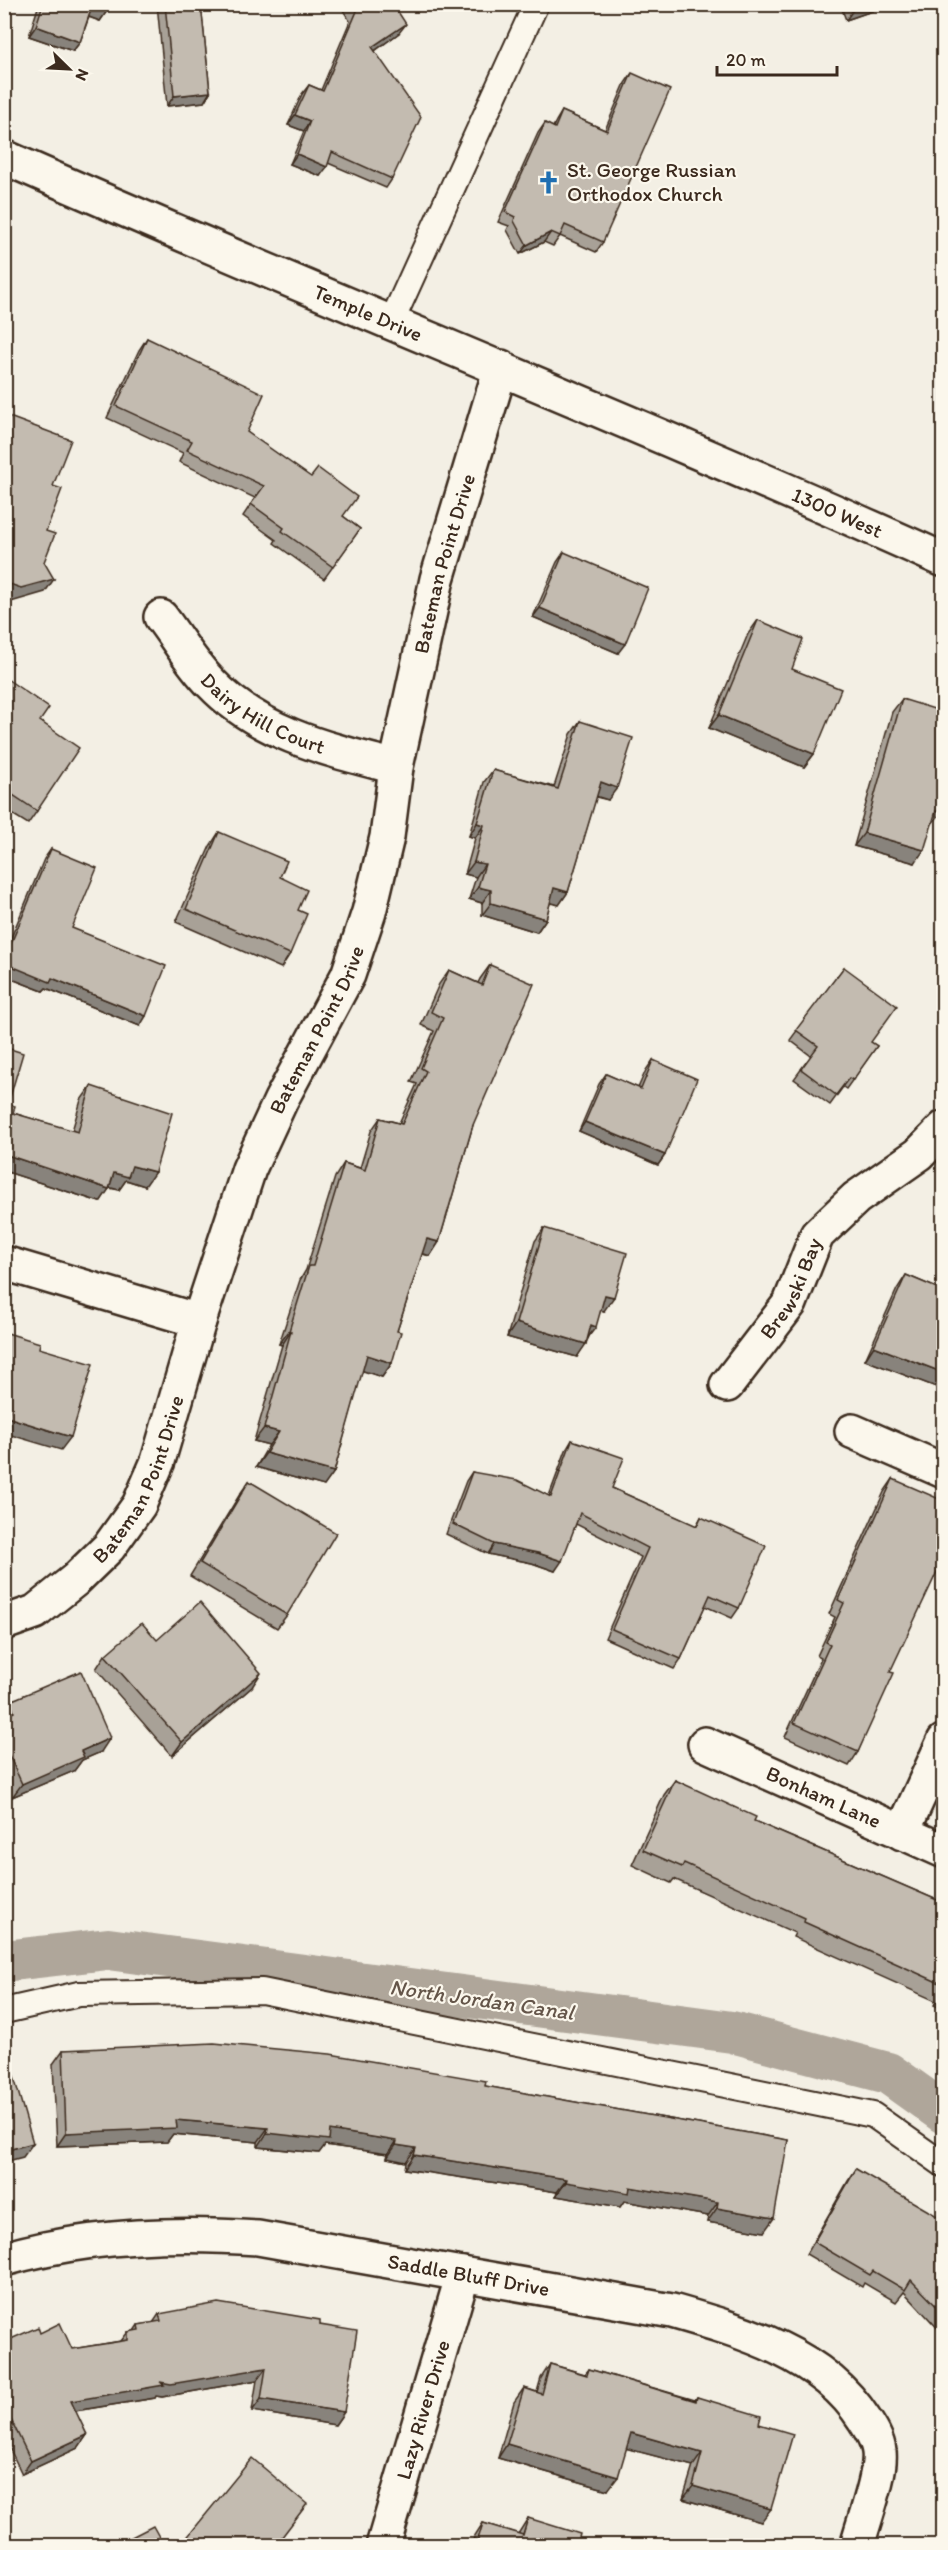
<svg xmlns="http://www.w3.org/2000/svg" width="948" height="2550" font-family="Itim,sans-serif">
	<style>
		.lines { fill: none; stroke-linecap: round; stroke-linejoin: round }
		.canal { stroke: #afa69a; stroke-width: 42 }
		.service-casing { stroke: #3b2a1e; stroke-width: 28 }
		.minor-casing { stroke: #3b2a1e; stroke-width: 38 }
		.secondary-casing { stroke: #3b2a1e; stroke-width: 38 }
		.service { stroke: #fbf7ec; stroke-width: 24 }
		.minor { stroke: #fbf7ec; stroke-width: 33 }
		.secondary { stroke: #fbf7ec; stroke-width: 33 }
		.wall { fill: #a8a197; stroke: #3b2a1e; stroke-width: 1.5 }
		.shaded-wall { fill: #88837b; stroke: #3b2a1e; stroke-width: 1.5 }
		.building { fill: #c3bbb0; stroke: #3b2a1e; stroke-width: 1.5 }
		.labels { text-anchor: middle; stroke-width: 4.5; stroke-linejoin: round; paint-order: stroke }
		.poi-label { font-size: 21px; fill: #3b2a1e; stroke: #fbf7ec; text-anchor: start }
		.street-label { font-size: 21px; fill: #3b2a1e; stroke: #fbf7ec }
		.water-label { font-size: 22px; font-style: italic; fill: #645549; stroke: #fbf7ec }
	</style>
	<rect width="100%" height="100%" fill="#f3efe4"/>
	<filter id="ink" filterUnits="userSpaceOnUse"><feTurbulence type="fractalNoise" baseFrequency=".0167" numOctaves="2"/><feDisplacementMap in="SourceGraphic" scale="12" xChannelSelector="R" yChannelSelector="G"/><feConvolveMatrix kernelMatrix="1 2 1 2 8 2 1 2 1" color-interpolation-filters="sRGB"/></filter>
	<g filter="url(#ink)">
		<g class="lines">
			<!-- canal -->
			<path class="canal" d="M4,1961L108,1949L732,2032L888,2073L944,2113"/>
			<defs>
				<g id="service">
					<path d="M391,323L536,4"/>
					<path d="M4,2011L79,1994L262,1991L873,2115L944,2165"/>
				</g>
				<g id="minor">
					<path id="s1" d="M161,617C177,638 192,664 211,683C259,734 330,750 396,767"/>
					<path d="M4,1263L199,1321"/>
					<path id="s2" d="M727,1385L790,1303L817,1235L856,1198L919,1154L944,1128"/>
					<path d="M852,1431L944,1471"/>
					<path id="s3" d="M4,1623L35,1612L75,1580L109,1547L139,1505L158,1461L199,1321L249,1169L281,1100L348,975L369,912L387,837L396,767L437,579L501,367"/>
					<path id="s4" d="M705,1744L944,1851"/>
					<path d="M902,1833L944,1741"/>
					<path id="s5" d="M4,2259C86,2235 174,2232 258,2238L672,2311C742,2331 823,2354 864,2419C870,2428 878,2440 879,2452C882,2473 863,2523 857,2546"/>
					<path id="s6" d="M383,2546L463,2274"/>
				</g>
				<g id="secondary">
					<path id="s7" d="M4,157C316,295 633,420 944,560"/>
				</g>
			</defs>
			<!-- service casing -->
			<use href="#service" class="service-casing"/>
			<!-- minor casing -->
			<use href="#minor" class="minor-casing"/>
			<!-- secondary casing -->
			<use href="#secondary" class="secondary-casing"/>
			<!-- service -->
			<use href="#service" class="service"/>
			<!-- minor -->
			<use href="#minor" class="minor"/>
			<!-- secondary -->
			<use href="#secondary" class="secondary"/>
		</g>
		<!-- wall -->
		<g class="wall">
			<path d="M39,4H109L107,11L100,21L89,17L80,42L73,51L29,36Z"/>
			<path d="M157,4H201L210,92L204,102L167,106Z"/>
			<path d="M339,4H393L399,33L375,51L392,179L386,188L328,163L320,176L290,164L304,131L288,125L302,94L309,85L321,90L350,21Z"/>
			<path d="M840,4H892L846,20Z"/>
			<path d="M632,73L603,242L596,252L560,236L553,246L544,242L520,254L507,230L509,226L498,222L538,133L545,123L553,127L556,121L562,111L605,130L625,83Z"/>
			<path d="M147,338L247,432L343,516L360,529L324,579L274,543L276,540L243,516L255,498L179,462L183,453L107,418L139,350Z"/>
			<path d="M564,552L618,653L533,617L557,562Z"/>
			<path d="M758,620L792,669L814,754L804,767L709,728L748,634Z"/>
			<path d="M4,677L40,721L37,811L28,824L4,809Z"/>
			<path d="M902,699L940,814L931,825L915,863L854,846L892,712Z"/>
			<path d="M580,721L608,800L596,797L568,892L559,905L550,903L546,919L537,932L482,915V903L469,899L476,877L465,874L475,838L469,836L484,782L493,770L554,787L571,734Z"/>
			<path d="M219,832L280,877L298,910L290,954L281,968L176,922L210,846Z"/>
			<path d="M51,849L72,928L140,1026L46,988L43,991L4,976V954L44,859Z"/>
			<path d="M490,965L473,1125L439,1242L430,1256L422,1254L397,1331L392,1363L382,1377L362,1370L334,1472L324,1486L256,1467L269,1445L254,1441L282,1345L279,1344L300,1280L306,1270L335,1177L344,1163L360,1168L371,1131L380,1118L399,1123L417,1084L411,1082L434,1031L421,1025L439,984L449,970L478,983L480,979Z"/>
			<path d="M844,967L871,1042L877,1046L846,1089L843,1087L830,1105L794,1079L811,1056L790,1040Z"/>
			<path d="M653,1060L665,1155L658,1165L579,1131L599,1084L606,1074L638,1088L646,1070Z"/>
			<path d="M91,1086L145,1186L126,1180L119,1190L109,1188L100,1202L4,1171L8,1104L13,1113L72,1131L81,1100Z"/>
			<path d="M544,1228L604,1311L601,1310L588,1339L577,1357L507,1337L535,1241Z"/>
			<path d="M906,1275L944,1291V1390L865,1360L897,1289Z"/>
			<path d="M572,1440L612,1488L696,1526L701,1517L739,1608L732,1618L705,1606L681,1659L674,1669L605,1638L641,1557L576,1524L555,1571L532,1563L488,1554L446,1534L466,1481L472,1472L549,1496L566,1450Z"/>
			<path d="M893,1479L890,1672L858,1752L849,1766L785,1737L821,1658L817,1656L835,1617L829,1614L884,1492Z"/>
			<path d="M249,1481L287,1615L277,1628L190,1576L240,1494Z"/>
			<path d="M105,1655L252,1687L172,1756L96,1669Z"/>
			<path d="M10,1701L101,1752L82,1760L74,1771L12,1797L4,1779V1709Z"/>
			<path d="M675,1780L754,1821L944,1903V2009L934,2005L936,2001L793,1937L795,1933L674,1879L671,1883L632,1865L664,1795Z"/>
			<path d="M63,2050L485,2086L788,2140L764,2232L707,2222L708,2216L624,2201L620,2207L556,2196L557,2192L405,2169L406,2162L387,2158L388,2154L325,2145L319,2153L258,2147V2142L173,2134L167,2142L57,2146L53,2064Z"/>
			<path d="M856,2169L944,2240V2335L904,2292L896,2302L864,2283L862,2287L806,2254L848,2181Z"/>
			<path d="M159,2314L320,2325L344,2412L335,2425L252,2411L257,2380L162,2397L156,2396L155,2398L75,2411L87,2435L78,2448L22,2474L4,2437V2342L40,2333L72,2349L121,2341L128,2332L134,2331L138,2325L153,2323Z"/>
			<path d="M550,2364L585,2374L589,2369L695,2400L697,2397L759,2424L761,2522L683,2499L693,2466L626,2448L608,2490L498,2458L514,2402L524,2388L537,2392L541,2378Z"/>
			<path d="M528,2518L577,2546H471L474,2537L483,2523L518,2534Z"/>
		</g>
		<!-- shaded-wall -->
		<g class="shaded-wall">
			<path d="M861,4H892L846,20L855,7Z"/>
			<path d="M92,7L107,11L100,21L86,16Z"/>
			<path d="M406,24L399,33L366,57L372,47Z"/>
			<path d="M36,26L80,42L73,51L29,36Z"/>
			<path d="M210,92L204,102L167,106L174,96Z"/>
			<path d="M295,115L310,121L304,131L288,125Z"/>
			<path d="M297,154L327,167L320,176L290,164Z"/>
			<path d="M551,232L544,242L520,254L527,245Z"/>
			<path d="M54,579L45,592L11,602L4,600V582Z"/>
			<path d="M540,608L625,644L618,653L533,617Z"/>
			<path d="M719,715L814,754L804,767L709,728Z"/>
			<path d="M601,782L617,788L608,800L592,795Z"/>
			<path d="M477,823L484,825L475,838L469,836Z"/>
			<path d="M864,833L924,850L915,863L854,846Z"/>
			<path d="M474,862L485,864L476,877L465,874Z"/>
			<path d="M478,887L491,890L482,903L469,899Z"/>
			<path d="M554,888L568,892L559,905L545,901Z"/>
			<path d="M491,903L546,919L537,932L482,915Z"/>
			<path d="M4,963L52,978L146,1016L140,1026L46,988L43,991L4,976Z"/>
			<path d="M585,1122L665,1155L658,1165L579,1131Z"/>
			<path d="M4,1154L109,1189L100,1202L4,1171Z"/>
			<path d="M132,1166L155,1172L145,1186L126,1180L119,1190L104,1186L114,1173Z"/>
			<path d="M427,1239L439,1242L430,1256L418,1252Z"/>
			<path d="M605,1295L614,1297L604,1311L595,1309Z"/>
			<path d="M516,1323L586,1344L577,1357L507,1337Z"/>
			<path d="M591,1325L596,1327L586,1340Z"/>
			<path d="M289,1331H291L282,1345L279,1344Z"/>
			<path d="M874,1346L944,1373V1390L865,1360Z"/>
			<path d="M367,1355L392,1363L382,1377L357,1369Z"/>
			<path d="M4,1408L9,1410L4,1416Z"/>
			<path d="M7,1417L71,1437L61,1450L4,1433V1420Z"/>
			<path d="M264,1428L279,1432L269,1445L254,1441Z"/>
			<path d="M266,1453L334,1472L324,1486L256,1467Z"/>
			<path d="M494,1544L538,1553L562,1561L555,1571L532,1563L488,1554Z"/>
			<path d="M261,1673L252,1687L172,1756L182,1742Z"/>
			<path d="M110,1738L101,1752L82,1760L74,1771L12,1797L22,1784L81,1751Z"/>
			<path d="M176,2120L268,2128L258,2142L173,2134L167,2142L57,2146L66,2133Z"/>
			<path d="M330,2130L397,2141L388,2154L325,2145L319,2153L258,2147L267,2133Z"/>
			<path d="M33,2143L23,2157L4,2162V2151Z"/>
			<path d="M396,2145L416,2148L406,2162L387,2158Z"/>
			<path d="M414,2155L567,2179L557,2192L405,2169Z"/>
			<path d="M566,2182L630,2187L718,2202L708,2216L624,2201L620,2207L556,2196Z"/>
			<path d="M717,2208L774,2218L764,2232L707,2222Z"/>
			<path d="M266,2368L257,2380L162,2397L156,2396L155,2398L62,2413L71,2401L160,2382Z"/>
			<path d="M261,2399L344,2412L335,2425L252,2411Z"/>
			<path d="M631,2433L702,2453L693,2466L621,2447Z"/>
			<path d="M87,2435L78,2448L22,2474L31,2461Z"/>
			<path d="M507,2444L618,2477L608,2490L498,2458Z"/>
			<path d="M693,2486L771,2509L761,2522L683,2499Z"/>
		</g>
		<!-- building -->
		<g class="building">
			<path d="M43,4H109L107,11L92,7L80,42L36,26Z"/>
			<path d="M165,4H201L210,92L174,96Z"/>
			<path d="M352,4H393L406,24L372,47L421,117L392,179L332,152L327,167L297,154L310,121L295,115L309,85L323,91L357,11Z"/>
			<path d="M632,73L670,90L603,242L565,225L560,236L551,232L527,245L514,221L515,217L505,212L545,123L555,128L562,111L607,131Z"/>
			<path d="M147,338L264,394L247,432L311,477L318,468L357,497L343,516L360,529L333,567L282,531L284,528L251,504L264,486L187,450L192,441L116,406Z"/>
			<path d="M4,415L71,440L53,486L62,489L46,531L55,534L44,562L54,579L21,588L4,582Z"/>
			<path d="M564,552L648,588L625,644L540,608Z"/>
			<path d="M758,620L803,639L792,669L841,689L814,754L719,715Z"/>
			<path d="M4,677L49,708L40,721L79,748L37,811L4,789Z"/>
			<path d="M902,699L944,712V802L940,814L936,811L924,850L864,833Z"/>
			<path d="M580,721L633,738L617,788L601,782L568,892L554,888L546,919L491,903V890L478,887L485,864L474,862L484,825L477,823L493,770L558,789Z"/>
			<path d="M219,832L287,861L280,877L307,890L298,910L307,914L290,954L186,909Z"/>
			<path d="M51,849L97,868L72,928L166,966L146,1016L52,978L50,982L4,963V960Z"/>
			<path d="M490,965L534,984L473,1125L439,1242L427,1239L397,1331L401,1332L392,1363L367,1355L334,1472L266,1453L279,1432L264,1428L291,1331H289L309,1266H313L344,1163L365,1170L380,1118L402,1124L426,1071L421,1068L443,1018L431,1012L449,970L482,985Z"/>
			<path d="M844,967L897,1006L871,1042L877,1046L853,1080L849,1078L836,1095L801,1069L818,1046L796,1030Z"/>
			<path d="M4,1047L23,1053L8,1104L15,1106L13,1113L78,1132L91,1086L172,1113L155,1172L132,1166L128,1177L114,1173L109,1189L4,1154Z"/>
			<path d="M653,1060L697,1079L665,1155L585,1122L606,1074L641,1089Z"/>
			<path d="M544,1228L627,1253L614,1297L605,1295L596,1327L591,1325L586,1344L516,1323Z"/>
			<path d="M906,1275L944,1291V1373L874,1346Z"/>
			<path d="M4,1332L40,1343L39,1348L93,1364L71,1437L7,1417L9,1410L4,1408Z"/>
			<path d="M572,1440L624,1458L612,1488L697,1526L701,1517L766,1546L739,1608L710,1595L681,1659L612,1629L648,1548L580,1513L562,1561L538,1553L494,1544L453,1524L472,1472L517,1480L551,1497Z"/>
			<path d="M893,1479L944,1501V1546L942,1550H944V1557L890,1672L894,1673L858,1752L794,1723L830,1644L826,1642L844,1603L838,1600Z"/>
			<path d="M249,1481L336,1533L287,1615L200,1563Z"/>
			<path d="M200,1602L261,1673L182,1742L105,1655L142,1623L157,1640Z"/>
			<path d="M81,1671L110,1738L81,1751L84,1757L22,1784L4,1744V1716L14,1712L10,1701Z"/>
			<path d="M675,1780L756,1817L754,1821L944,1903V1985L804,1922L805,1918L684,1863L682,1867L643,1850Z"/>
			<path d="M214,2043L330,2054L486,2081L485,2086L788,2140L774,2218L717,2208L718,2202L630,2187L629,2193L566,2182L567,2179L414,2155L416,2148L396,2145L397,2141L330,2130L329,2140L267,2133L268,2128L176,2120L177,2128L66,2133L63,2050Z"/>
			<path d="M9,2060L33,2143L4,2151V2061Z"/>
			<path d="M856,2169L944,2220V2314L911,2280L905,2290L873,2271L870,2275L814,2242Z"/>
			<path d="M218,2303L320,2320V2325L357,2331L344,2412L261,2399L266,2368L171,2384L160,2382L164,2385L71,2401L87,2435L31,2461L4,2405V2342L38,2327L40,2333L60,2323L72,2349L128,2340V2332L139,2330L138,2325L161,2321L159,2314Z"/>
			<path d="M550,2364L587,2375L589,2369L696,2401L697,2397L761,2416L759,2424L793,2434L771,2509L693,2486L702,2453L631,2433L618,2477L507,2444L524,2388L542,2394Z"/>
			<path d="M252,2458L307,2504L275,2546H180Z"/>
			<path d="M528,2518L580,2534L577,2546H476L483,2523L523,2535Z"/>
			<path d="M153,2526L164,2546H114Z"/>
		</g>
	</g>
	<!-- icons -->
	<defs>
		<symbol id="church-bare" viewBox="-9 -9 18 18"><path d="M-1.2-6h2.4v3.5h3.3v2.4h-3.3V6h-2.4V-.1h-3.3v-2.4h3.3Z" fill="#1f6fb2" stroke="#fbf7ec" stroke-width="2.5" paint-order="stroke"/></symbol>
	</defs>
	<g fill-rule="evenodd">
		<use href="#church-bare" x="532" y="166" width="33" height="33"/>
	</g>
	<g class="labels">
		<!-- poi labels -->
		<g class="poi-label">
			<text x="567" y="177">St. George Russian<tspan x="567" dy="24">Orthodox Church</tspan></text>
		</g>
		<!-- street labels -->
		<g class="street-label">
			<text dy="7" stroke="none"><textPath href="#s7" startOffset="396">Temple Drive</textPath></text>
			<text dy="7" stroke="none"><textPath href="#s7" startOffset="906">1300 West</textPath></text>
			<text dy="7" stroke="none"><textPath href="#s3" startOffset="1178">Bateman Point Drive</textPath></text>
			<text dy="7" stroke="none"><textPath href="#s1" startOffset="144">Dairy Hill Court</textPath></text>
			<text dy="7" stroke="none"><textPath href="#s3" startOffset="692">Bateman Point Drive</textPath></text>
			<text dy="7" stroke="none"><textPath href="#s2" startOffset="117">Brewski Bay</textPath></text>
			<text dy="7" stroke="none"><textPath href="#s3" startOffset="206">Bateman Point Drive</textPath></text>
			<text dy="7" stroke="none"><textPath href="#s4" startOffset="130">Bonham Lane</textPath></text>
			<text dy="7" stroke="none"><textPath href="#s5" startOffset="470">Saddle Bluff Drive</textPath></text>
			<text dy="7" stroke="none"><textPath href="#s6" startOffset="142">Lazy River Drive</textPath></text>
		</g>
		<!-- water labels -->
		<g class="water-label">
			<text transform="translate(482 1999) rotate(8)" y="8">North Jordan Canal</text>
		</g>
	</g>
	<!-- margin -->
	<rect width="948" height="2550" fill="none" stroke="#fbf7ec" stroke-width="24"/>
	<rect x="12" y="12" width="924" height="2526" fill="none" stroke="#3b2a1e" stroke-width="2" filter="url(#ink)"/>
	<!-- north arrow -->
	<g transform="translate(69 69) rotate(114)" stroke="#fbf7ec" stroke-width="4.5" paint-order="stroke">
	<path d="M0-4.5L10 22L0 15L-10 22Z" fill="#3b2a1e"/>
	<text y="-9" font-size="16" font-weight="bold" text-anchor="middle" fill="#3b2a1e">N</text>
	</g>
	<!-- scale -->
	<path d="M717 66v9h120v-9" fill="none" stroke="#3b2a1e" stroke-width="3"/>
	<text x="726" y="66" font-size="18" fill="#3b2a1e" stroke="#fbf7ec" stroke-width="4.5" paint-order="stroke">20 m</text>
</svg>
